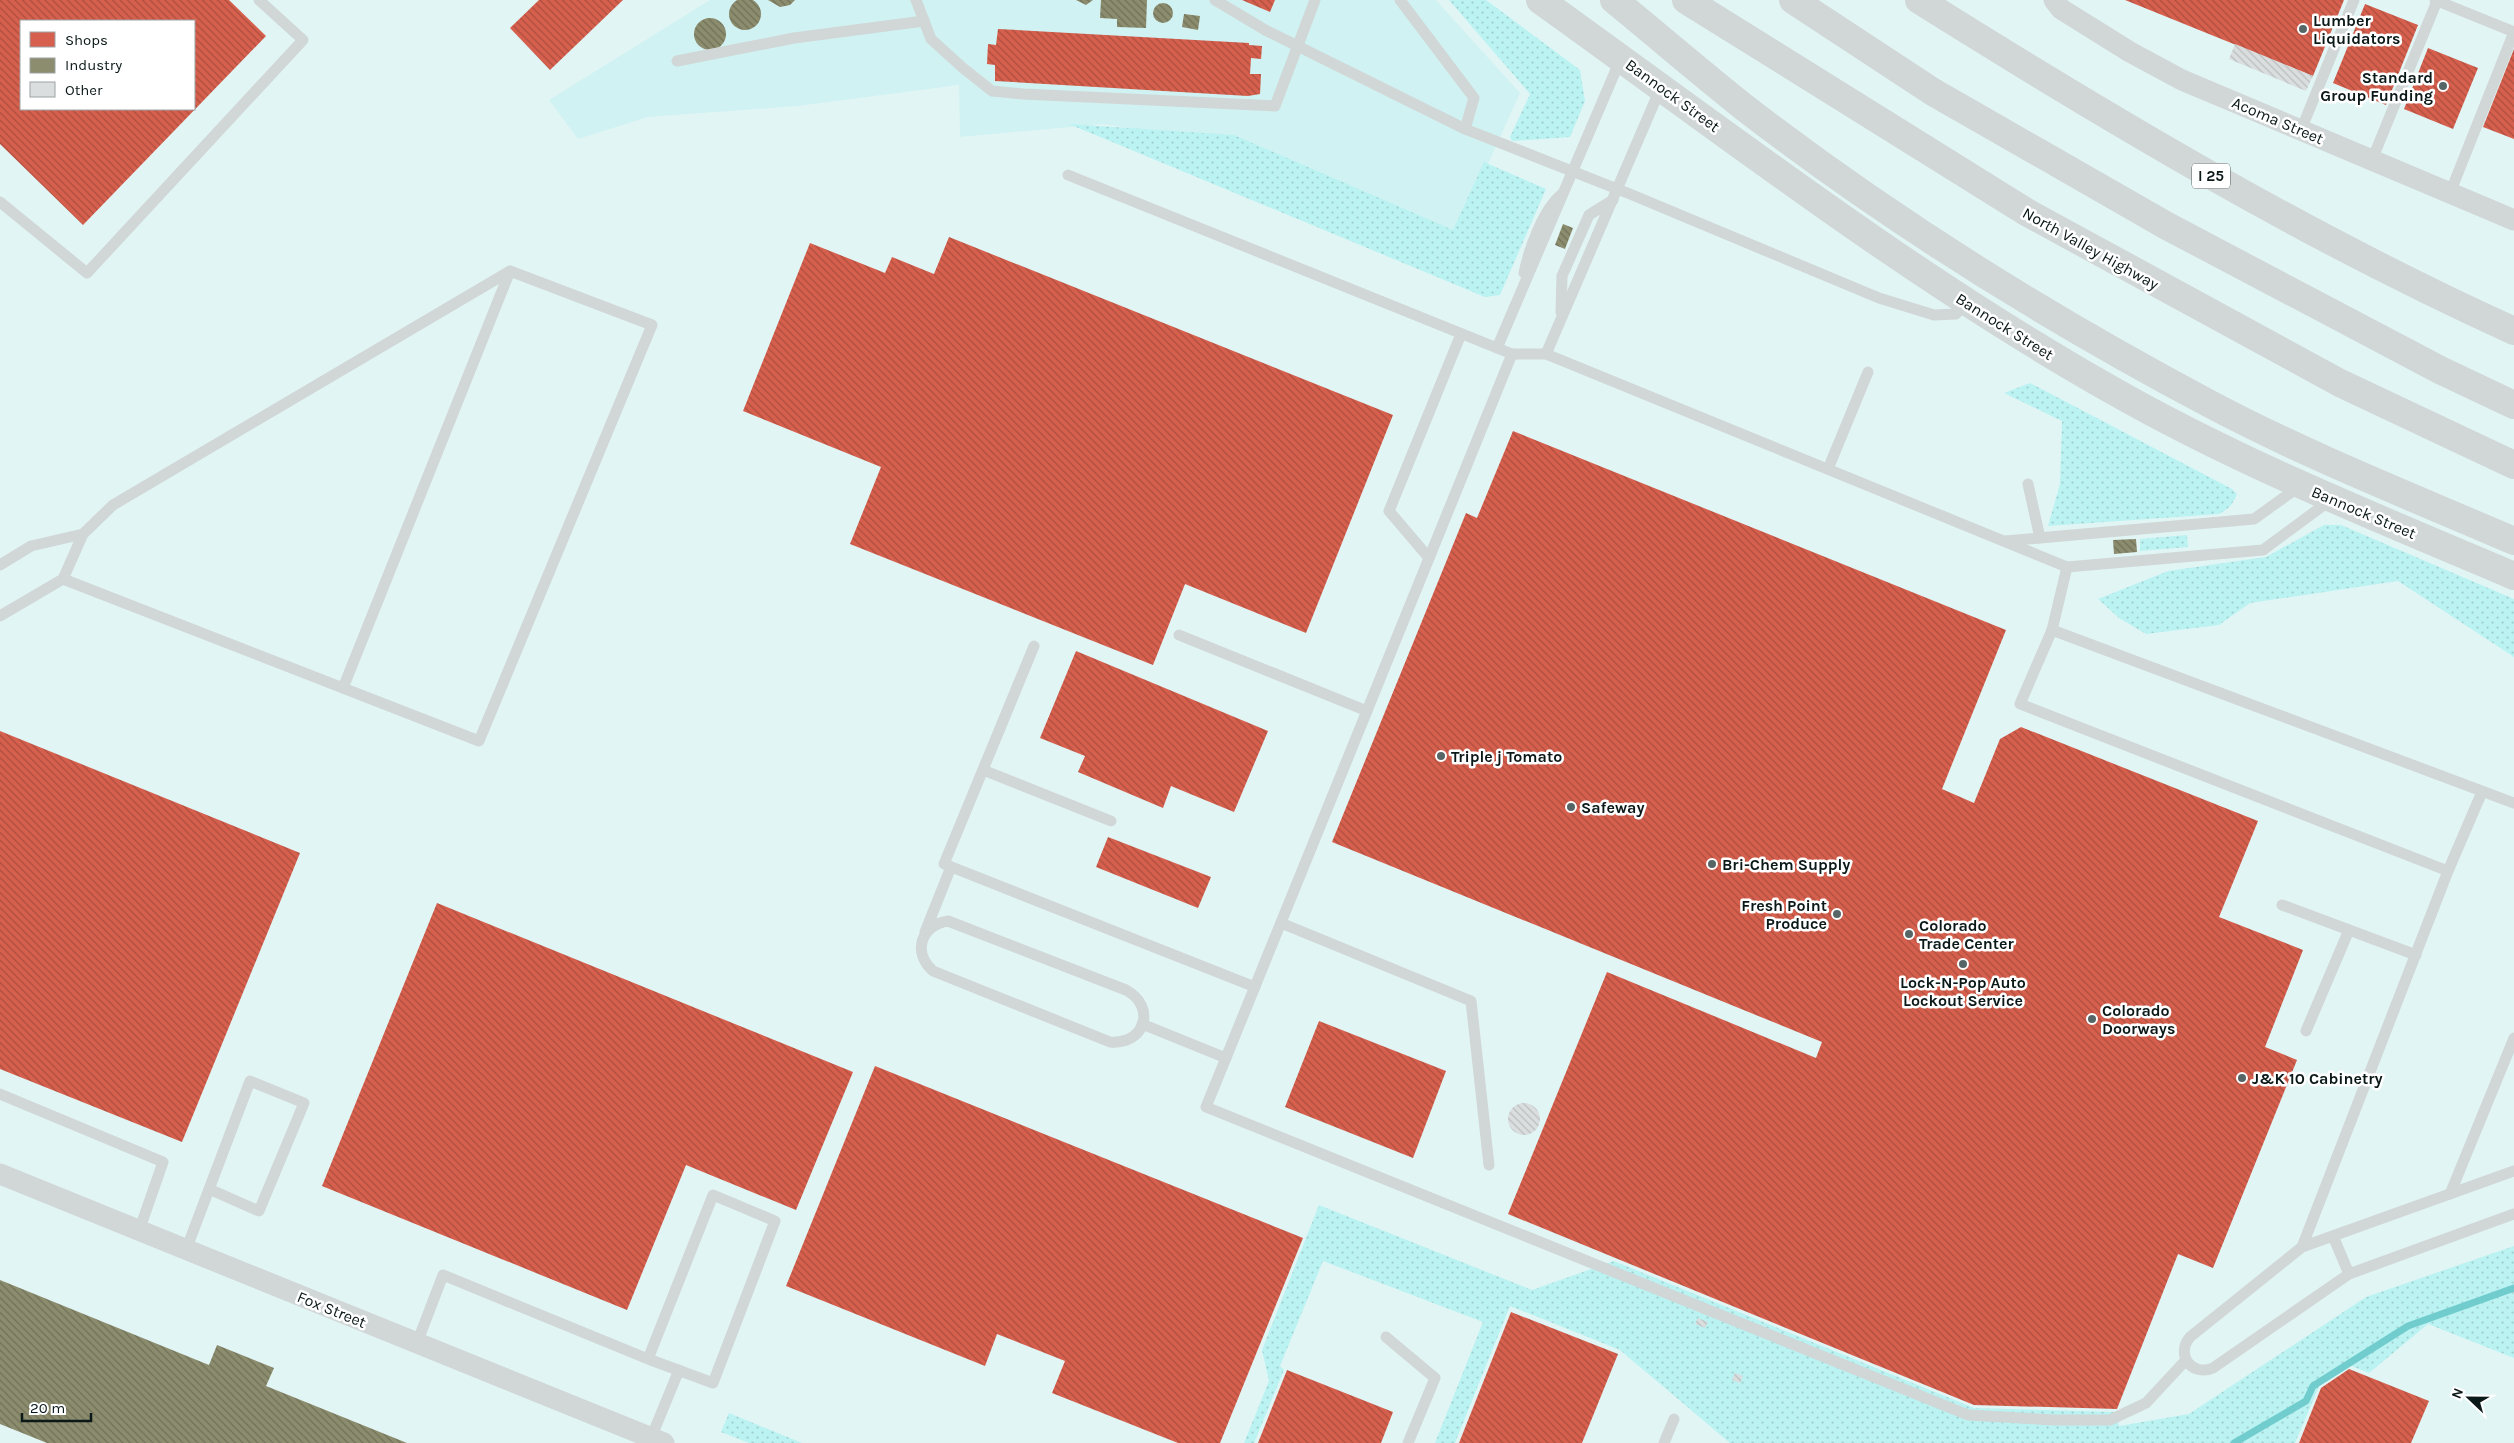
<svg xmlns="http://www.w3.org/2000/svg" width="2514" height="1443" font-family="Karla,sans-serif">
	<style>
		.built { fill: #d1f2f2 }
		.grass { fill: url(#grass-dots) }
		.shops { fill: url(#shops-back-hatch); fill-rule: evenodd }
		.industry { fill: url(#industry-back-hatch) }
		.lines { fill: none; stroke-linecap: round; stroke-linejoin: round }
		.stream { stroke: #71cccd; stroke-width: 7 }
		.building { fill: url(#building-back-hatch) }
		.service { stroke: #d1d6d6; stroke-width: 11 }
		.minor { stroke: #d1d6d6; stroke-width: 21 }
		.tertiary { stroke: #d1d6d6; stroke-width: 28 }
		.motorway { stroke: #d1d6d6; stroke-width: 28 }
		.poi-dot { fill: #566565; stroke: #fff; stroke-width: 2 }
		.labels { text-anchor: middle; stroke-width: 5; stroke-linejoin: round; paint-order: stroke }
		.shield { fill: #fff; stroke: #545d5d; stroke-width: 1 }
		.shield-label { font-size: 15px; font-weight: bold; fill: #0b1818 }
		.poi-label { font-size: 16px; font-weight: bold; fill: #0b1818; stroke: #fff; text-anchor: start }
		.street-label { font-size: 16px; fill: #0b1818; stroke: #fff }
	</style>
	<defs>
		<pattern id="grass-dots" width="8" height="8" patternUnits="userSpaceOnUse" patternTransform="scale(1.25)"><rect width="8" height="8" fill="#bbf2f2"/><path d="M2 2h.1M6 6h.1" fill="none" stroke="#9fcfcf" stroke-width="1.8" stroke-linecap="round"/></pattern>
		<pattern id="shops-back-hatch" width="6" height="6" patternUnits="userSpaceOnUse" patternTransform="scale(1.25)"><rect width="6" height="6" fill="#d6604d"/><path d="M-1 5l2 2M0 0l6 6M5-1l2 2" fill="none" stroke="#ac4e3f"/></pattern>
		<pattern id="industry-back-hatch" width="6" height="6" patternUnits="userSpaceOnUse" patternTransform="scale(1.25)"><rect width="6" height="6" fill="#8c8c6e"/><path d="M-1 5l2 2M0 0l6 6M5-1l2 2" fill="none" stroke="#717159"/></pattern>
		<pattern id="building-back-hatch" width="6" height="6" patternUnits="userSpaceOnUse" patternTransform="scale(1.25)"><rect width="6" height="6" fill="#dadedf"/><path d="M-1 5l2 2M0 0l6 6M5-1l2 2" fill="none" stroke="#babebf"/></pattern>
	</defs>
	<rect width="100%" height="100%" fill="#e2f5f5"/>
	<!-- built -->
	<path class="built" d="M710,0H1436L1520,93L1455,237L1248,146L1103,124L960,137L959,85L798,106L648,117L578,139L549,100Z"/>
	<!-- grass -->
	<g class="grass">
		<path d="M1449,0H1486L1580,70L1585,101L1570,137L1512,141L1510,137L1530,94Z"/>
		<path d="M1069,124L1234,135L1453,230L1484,162L1546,189L1500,295L1485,297Z"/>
		<path d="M2030,383L2232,489L2237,494C2233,504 2229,509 2219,514L2048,526L2060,484L2062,421L2004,393Z"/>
		<path d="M2324,525H2341L2514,599V657L2398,581L2250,603L2219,625L2146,634L2119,618L2098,599L2168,571L2266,557Z"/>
		<path d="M2187,535L2188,547L2140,551V539Z"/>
		<path d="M1319,1205L1532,1290L1614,1261L1974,1408L2116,1412L2119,1426L2189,1414L2366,1297L2514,1246V1358L2428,1324L2369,1373L2349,1365L2320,1384L2295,1443H1730L1620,1350L1510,1306L1455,1443H1435L1483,1322L1323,1261L1280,1366L1284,1370L1254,1443H1244L1269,1381L1262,1350Z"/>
		<path d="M729,1413L802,1443H749L721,1432Z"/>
	</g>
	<!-- shops -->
	<g class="shops">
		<path d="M0,0H229L266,36L83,225L0,144ZM21,21H194V109H21Z"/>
		<path d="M539,0H623L550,70L510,28Z"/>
		<path d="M1242,0H1275L1270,12Z"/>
		<path d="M2125,0H2344L2313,76Z"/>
		<path d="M2365,4L2418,25L2386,105L2333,83Z"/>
		<path d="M998,29L1249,43V45L1262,46L1261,59L1251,58L1250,74H1261L1260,94L1248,96L995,81V65L987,64L988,44L996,45Z"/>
		<path d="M2428,48L2478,68L2453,129L2404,109Z"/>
		<path d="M2514,49V139L2483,127Z"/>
		<path d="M949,237L1393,415L1306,633L1185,584L1153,665L850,544L881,467L743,411L810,243L885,273L892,257L934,274Z"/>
		<path d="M1513,431L2006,630L1942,789L1974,803L2000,739L2021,727L2258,821L2219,917L2303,950L2265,1047L2297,1060L2213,1268L2178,1254L2117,1409L1974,1405L1508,1214L1607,972L1816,1058L1822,1042L1332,842L1466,513L1477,518Z"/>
		<path d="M1076,651L1268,731L1234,812L1171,786L1163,808L1078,772L1085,756L1040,738Z"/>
		<path d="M0,731L300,853L182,1142L0,1069Z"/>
		<path d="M1108,837L1211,877L1198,908L1096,867Z"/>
		<path d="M437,903L853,1072L796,1210L686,1165L627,1310L322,1186Z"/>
		<path d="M1319,1021L1446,1071L1413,1158L1285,1107Z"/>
		<path d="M875,1066L1303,1238L1220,1443H1178L1052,1393L1065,1361L997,1334L985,1366L786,1286Z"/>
		<path d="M1511,1312L1618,1354L1582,1443H1459Z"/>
		<path d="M2349,1369L2429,1401L2411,1443H2299L2321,1388Z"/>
		<path d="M1287,1370L1393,1412L1381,1443H1258Z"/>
	</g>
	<!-- industry -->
	<g class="industry">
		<circle cx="745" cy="14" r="16"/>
		<path d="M768,0H795L790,5L780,7Z"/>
		<path d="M1076,0H1093L1086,5Z"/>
		<path d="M1101,0H1147L1146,28L1117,27V19L1100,18Z"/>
		<circle cx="1163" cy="13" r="10"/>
		<path d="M1184,14L1200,16L1198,30L1182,27Z"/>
		<circle cx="710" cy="34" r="16"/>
		<path d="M1563,224L1573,228L1565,249L1555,245Z"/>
		<path d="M2136,539L2137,552L2114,554L2113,540Z"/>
		<path d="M0,1280L209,1365L217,1345L274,1368L266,1386L407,1443H47L0,1424Z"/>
	</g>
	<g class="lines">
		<!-- stream -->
		<path class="stream" d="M2234,1443L2306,1401L2313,1386L2408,1326L2514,1288"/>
	</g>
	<!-- building -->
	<g class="building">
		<path d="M2235,44L2313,76L2306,91L2229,59Z"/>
		<circle cx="1524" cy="1119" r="16"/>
		<path d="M1698,1318L1708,1322L1705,1328L1695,1324Z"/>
		<path d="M1735,1373L1743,1376L1740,1383L1732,1380Z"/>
	</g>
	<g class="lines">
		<!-- service -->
		<g class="service">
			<path d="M916,0L931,39L963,68L992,91L1023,94L1275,106L1315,0"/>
			<path d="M1215,0L1267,31L1465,129"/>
			<path d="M1400,0L1474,98L1465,129L1630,194L1879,298L1934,315L1956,314L1966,302"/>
			<path d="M2435,0L2514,32"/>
			<path d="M677,61L794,38L924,21"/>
			<path d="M2301,130L2354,0"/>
			<path d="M2372,160L2437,1"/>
			<path d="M1068,175L1512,354H1546L2067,567L2263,550L2332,499"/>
			<path d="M2450,193L2514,32"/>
			<path d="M0,202L87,273L303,40L259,0"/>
			<path d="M1524,273C1529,249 1543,209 1562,194"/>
			<path d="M1561,312L1562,276L1589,215L1613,200"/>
			<path d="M1497,348L1621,58"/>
			<path d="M1512,354L1206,1107L1968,1415L2054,1420H2110L2146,1403L2186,1360"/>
			<path d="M1546,354L1661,87"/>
			<path d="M1828,469L1868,372"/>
			<path d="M2028,484L2040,538"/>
			<path d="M2005,541L2254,519L2300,486"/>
			<path d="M1429,558L1389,511L1461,334"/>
			<path d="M0,565L31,546L83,534"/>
			<path d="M2067,567L2052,630L2020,704L2448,871"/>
			<path d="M0,616L63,579L83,534L113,505L510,271L652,325L479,741L63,579"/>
			<path d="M2052,630L2514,803"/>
			<path d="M1179,635L1367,711"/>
			<path d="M1034,646L944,864L1255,987"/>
			<path d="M343,688L510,271"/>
			<path d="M983,770L1111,821"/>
			<path d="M2282,905L2416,955"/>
			<path d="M948,921L1126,990C1157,1007 1145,1045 1110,1042L933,971C912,952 921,925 948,921Z"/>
			<path d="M1281,923L1471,1001L1489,1165"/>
			<path d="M925,932L951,867"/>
			<path d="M1142,1024L1226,1058"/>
			<path d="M2306,1031L2349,930"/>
			<path d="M0,1094L163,1162L139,1231"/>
			<path d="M2514,1171L2302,1247L2190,1337C2175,1355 2192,1377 2213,1368L2349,1274L2514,1214"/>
			<path d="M2450,1194L2514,1038"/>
			<path d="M2333,1236L2349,1274"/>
			<path d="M2302,1247L2448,871L2482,792"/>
			<path d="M186,1250L250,1081L304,1103L259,1211L209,1189"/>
			<path d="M1386,1337L1435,1378L1408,1443"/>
			<path d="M417,1343L443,1275L648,1359L713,1195L775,1221L713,1383L648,1359"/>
			<path d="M651,1438L679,1370"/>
			<path d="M1664,1443L1674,1419"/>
		</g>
		<!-- minor -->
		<g class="minor">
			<path d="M2054,0L2061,9L2130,52L2182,80L2514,220"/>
			<path d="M0,1174L664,1443"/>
		</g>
		<!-- tertiary -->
		<path class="tertiary" d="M1540,0C1727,134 1910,276 2110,389C2239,463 2378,518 2514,576"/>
		<!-- motorway -->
		<g class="motorway">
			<path d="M1614,0C1658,36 1701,73 1745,108C1890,220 2048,318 2210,404C2308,456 2412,497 2514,541"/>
			<path d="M1686,0L2028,213L2340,383L2514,465"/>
			<path d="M1793,0L1933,92L2167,226L2440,370L2514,405"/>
			<path d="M1919,0C2112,121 2307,237 2514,331"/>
		</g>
	</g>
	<!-- markers -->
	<g class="poi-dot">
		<circle cx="2303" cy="29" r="5"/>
		<circle cx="2443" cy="86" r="5"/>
		<circle cx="1441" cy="756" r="5"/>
		<circle cx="1571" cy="807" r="5"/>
		<circle cx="1712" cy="864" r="5"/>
		<circle cx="1837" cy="914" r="5"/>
		<circle cx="1909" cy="934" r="5"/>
		<circle cx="1963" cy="964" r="5"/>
		<circle cx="2092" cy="1019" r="5"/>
		<circle cx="2242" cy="1078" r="5"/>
	</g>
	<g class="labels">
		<!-- shield labels -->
		<rect class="shield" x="2192" y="163.5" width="38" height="25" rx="4"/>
		<g class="shield-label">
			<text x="2211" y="181">I 25</text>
		</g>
		<!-- poi labels -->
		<g class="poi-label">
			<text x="2313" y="26">Lumber<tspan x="2313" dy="18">Liquidators</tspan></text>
			<text x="2433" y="83" text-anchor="end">Standard<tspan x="2433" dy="18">Group Funding</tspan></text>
			<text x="1451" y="762">Triple j Tomato</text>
			<text x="1581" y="813">Safeway</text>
			<text x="1722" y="870">Bri-Chem Supply</text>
			<text x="1827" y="911" text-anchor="end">Fresh Point<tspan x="1827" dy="18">Produce</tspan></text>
			<text x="1919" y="931">Colorado<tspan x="1919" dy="18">Trade Center</tspan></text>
			<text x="1963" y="988" text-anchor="middle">Lock-N-Pop Auto<tspan x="1963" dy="18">Lockout Service</tspan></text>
			<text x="2102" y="1016">Colorado<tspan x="2102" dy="18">Doorways</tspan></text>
			<text x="2252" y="1084">J&amp;K 10 Cabinetry</text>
		</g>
		<!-- street labels -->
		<g class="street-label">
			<text transform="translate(1673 95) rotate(36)" y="6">Bannock Street</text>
			<text transform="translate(2278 120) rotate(23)" y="6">Acoma Street</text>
			<text transform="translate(2091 248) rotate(29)" y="6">North Valley Highway</text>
			<text transform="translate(2005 326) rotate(32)" y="6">Bannock Street</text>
			<text transform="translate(2364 512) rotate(23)" y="6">Bannock Street</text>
			<text transform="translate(332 1309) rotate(22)" y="6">Fox Street</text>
		</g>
	</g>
	<!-- legend -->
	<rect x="20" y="20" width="175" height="90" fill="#ffffff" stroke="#9da3a3"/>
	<rect x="30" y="32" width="25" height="15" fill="#d6604d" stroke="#9da3a3"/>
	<text x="65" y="45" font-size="15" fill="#0b1818">Shops</text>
	<rect x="30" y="58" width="25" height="15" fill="#8c8c6e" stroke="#9da3a3"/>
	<text x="65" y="70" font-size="15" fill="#0b1818">Industry</text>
	<rect x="30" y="82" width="25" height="15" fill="#dadedf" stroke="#9da3a3"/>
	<text x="65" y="95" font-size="15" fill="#0b1818">Other</text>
	<!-- north arrow -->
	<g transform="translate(2469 1398) rotate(292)" stroke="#ffffff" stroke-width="4" paint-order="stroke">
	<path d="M0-4L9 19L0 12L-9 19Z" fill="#0b1818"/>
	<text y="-8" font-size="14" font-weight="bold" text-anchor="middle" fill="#0b1818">N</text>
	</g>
	<!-- scale -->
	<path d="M22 1413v8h69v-8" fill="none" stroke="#0b1818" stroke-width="2.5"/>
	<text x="30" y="1413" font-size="15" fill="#0b1818" stroke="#ffffff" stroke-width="4" paint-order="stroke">20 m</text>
</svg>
